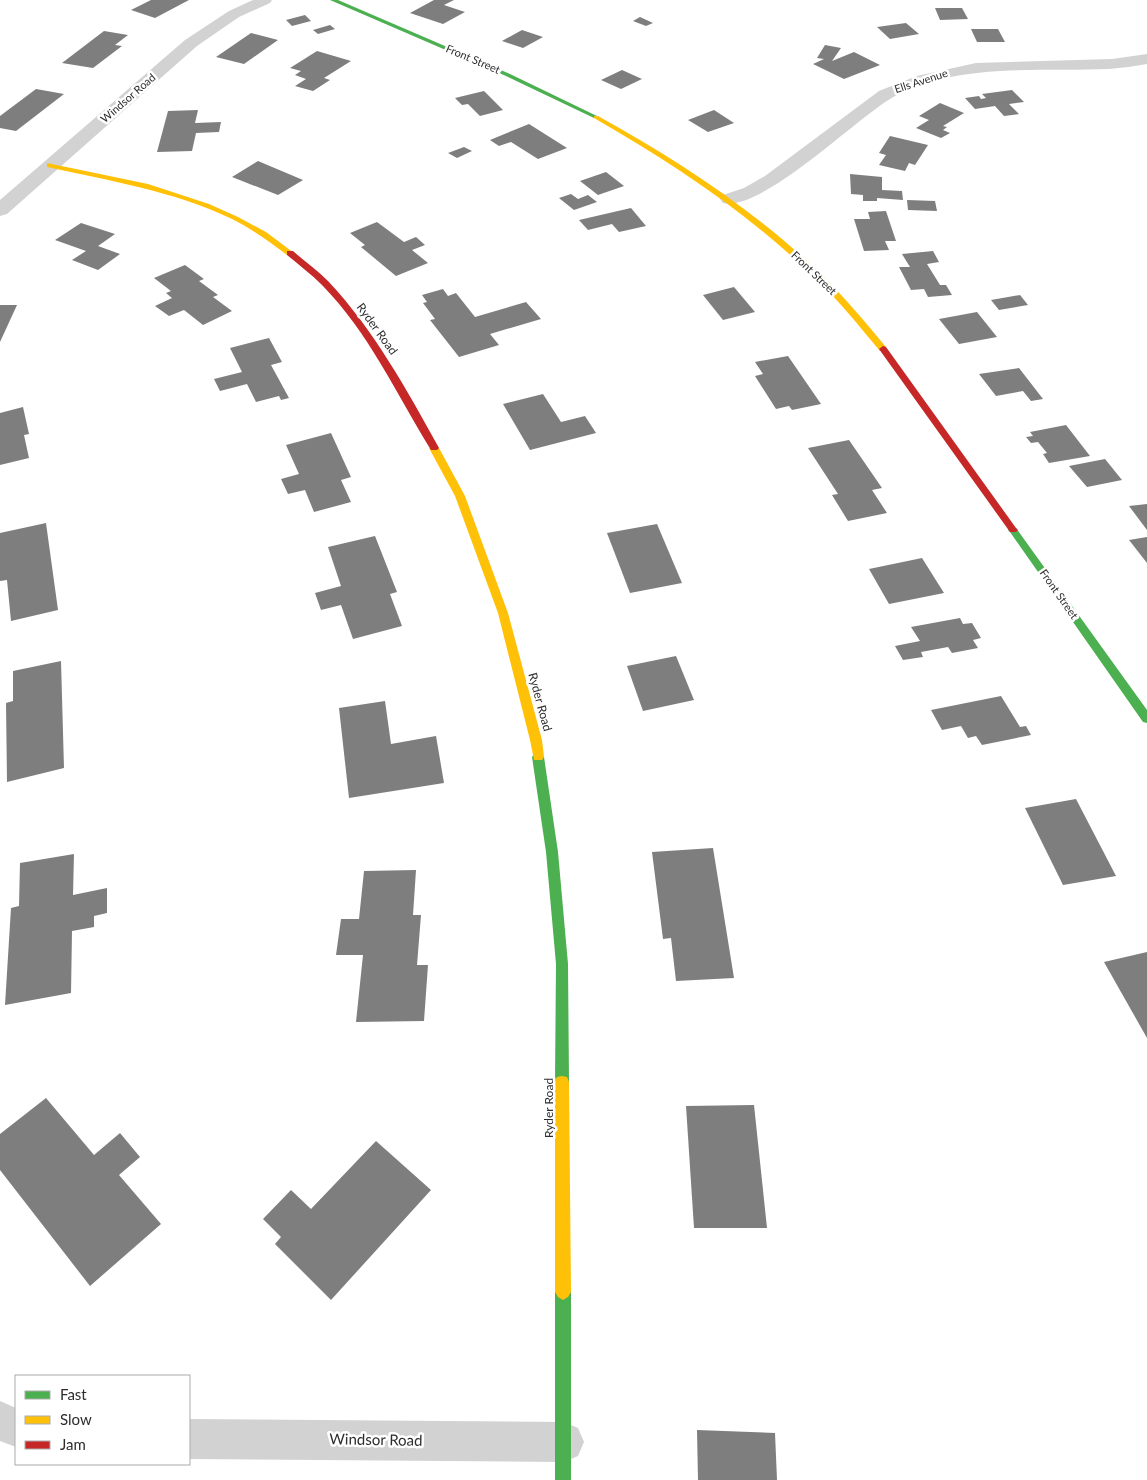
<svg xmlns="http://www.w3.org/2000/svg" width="1147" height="1480" font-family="Lato,sans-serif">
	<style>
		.building { fill: #7e7e7e }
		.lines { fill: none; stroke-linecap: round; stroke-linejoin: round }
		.street { fill: #d2d2d2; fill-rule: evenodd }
		.fast { fill: #4caf50; fill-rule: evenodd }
		.slow { fill: #ffc107; fill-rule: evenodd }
		.jam { fill: #c62828; fill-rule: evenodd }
		.labels { text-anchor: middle; stroke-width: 5; stroke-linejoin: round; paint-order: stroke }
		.far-street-label { font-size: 11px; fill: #2d2d2d; stroke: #fff }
		.street-label { font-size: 12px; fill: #2d2d2d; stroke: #fff }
		.near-street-label { font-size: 15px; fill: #2d2d2d; stroke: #fff }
	</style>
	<rect width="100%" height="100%" fill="#fff"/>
	<!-- building -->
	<g class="building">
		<path d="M151,0H189L155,18L131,10Z"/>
		<path d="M434,0H454L444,5L465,12L443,24L410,13Z"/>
		<path d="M935,8H962L968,19L940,20Z"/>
		<path d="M305,15L311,21L292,26L286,20Z"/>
		<path d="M640,17L653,23L646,26L633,21Z"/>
		<path d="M906,23L919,34L890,39L877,27Z"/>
		<path d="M330,25L335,29L318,34L313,30Z"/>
		<path d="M971,29H998L1005,42H977Z"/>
		<path d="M522,30L543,37L523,48L502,41Z"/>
		<path d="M104,31L128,35L115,45L122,46L93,68L62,63Z"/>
		<path d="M251,33L278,40L244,64L216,57Z"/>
		<path d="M825,45L841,48L832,61L854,52L880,65L844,79L813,64L824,59L817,58Z"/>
		<path d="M317,51L351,61L324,78L330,80L313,91L295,86L306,79L295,75L301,71L290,68Z"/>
		<path d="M622,70L642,79L621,89L601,80Z"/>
		<path d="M36,89L64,94L16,131L0,128V116Z"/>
		<path d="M1012,90L1024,102L1009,104L1019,114L1004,116L995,106L975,109L965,98L979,96L981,99L986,98L982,94Z"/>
		<path d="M484,91L503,110L480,116L468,104L462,105L455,98Z"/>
		<path d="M940,103L964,113L943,126L947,127L943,130L950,133L941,138L916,128L929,120L919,116Z"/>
		<path d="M198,110L195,123L221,122L219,132L196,133L192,151L157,152L168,111Z"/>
		<path d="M714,110L734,123L708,132L688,120Z"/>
		<path d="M529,124L567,148L538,159L511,142L499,146L490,140Z"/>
		<path d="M890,136L928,145L915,165L909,163L905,171L879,165L886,155L879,153Z"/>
		<path d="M464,147L472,151L457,158L448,153Z"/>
		<path d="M258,161L303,180L278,195L232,177Z"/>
		<path d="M606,172L624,186L598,195L580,181Z"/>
		<path d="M850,174L882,177V190L902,191L903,200L877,198V201H863V195L851,194Z"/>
		<path d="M571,194L578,199L588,195L597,202L574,210L559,198Z"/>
		<path d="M907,200L935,201L937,211L908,210Z"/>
		<path d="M631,208L646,226L619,232L612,224L588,230L579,220Z"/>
		<path d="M886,211L896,241H885L889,250L864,251L854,219H870L868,212Z"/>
		<path d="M377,222L404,242L416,237L425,245L412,250L428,263L396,276L361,247L365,245L350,233Z"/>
		<path d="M81,223L115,234L98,246L120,254L98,270L72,260L86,251L55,240Z"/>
		<path d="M933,251L939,262L927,264L940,285H946L952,295L928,297L924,289L911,290L899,267H910L902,254Z"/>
		<path d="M185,265L204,279L199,281L218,295L213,297L232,311L203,325L184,310L169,316L155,306L172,298L166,293L171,291L154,278Z"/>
		<path d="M734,287L755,312L723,320L703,295Z"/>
		<path d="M443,289L448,296L456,293L475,317L526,302L541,319L490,334L499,345L459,357L430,320L435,319L423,303L427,302L422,295Z"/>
		<path d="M1020,295L1028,305L999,310L991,300Z"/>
		<path d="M0,305H17L0,342Z"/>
		<path d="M977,312L997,337L959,344L939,319Z"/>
		<path d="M269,338L282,362L271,365L289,398L281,400L279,396L256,402L247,384L220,391L214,379L242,372L230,348Z"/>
		<path d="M788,356L821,404L792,410L789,406L776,409L755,376L763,374L755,362Z"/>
		<path d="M1019,368L1043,399L1031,401L1023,391L996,396L979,374Z"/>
		<path d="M543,394L561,422L585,416L596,433L530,450L503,404Z"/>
		<path d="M23,407L29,434L24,435L29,458L0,465V413Z"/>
		<path d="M1066,425L1090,456L1049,463L1043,454L1047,453L1038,442L1031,443L1026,437L1033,436L1030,432Z"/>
		<path d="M331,433L351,477L341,480L351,502L314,512L305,490L288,494L281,479L299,474L286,445Z"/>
		<path d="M849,440L882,488L872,490L887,513L848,521L832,495L838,494L808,448Z"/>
		<path d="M1105,459L1122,480L1087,487L1069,466Z"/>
		<path d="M1147,504V530L1129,506Z"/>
		<path d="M46,523L58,610L11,621L7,580L0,581V533Z"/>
		<path d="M657,524L682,583L630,593L607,533Z"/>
		<path d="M375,536L397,592L390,594L402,626L353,639L341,605L321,610L315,593L341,586L328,547Z"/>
		<path d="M1147,537V563L1129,540Z"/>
		<path d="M922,558L944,593L889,604L869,569Z"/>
		<path d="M960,618L963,624L972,623L981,638L973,640L978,648L952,653L948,647L921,652L923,657L903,660L895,646L920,641L911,627Z"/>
		<path d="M676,656L694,700L643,711L627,666Z"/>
		<path d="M61,661L64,768L7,782L6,703L13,701V671Z"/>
		<path d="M1001,696L1020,727L1026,726L1031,735L982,745L976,736L968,738L961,726L942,730L931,710Z"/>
		<path d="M385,701L391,744L436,736L444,783L349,798L339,708Z"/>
		<path d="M1076,799L1116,876L1063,885L1025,808Z"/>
		<path d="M713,848L734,978L676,981L671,938L663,939L652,852Z"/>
		<path d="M74,854L73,895L107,888V913L94,916V927L72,931L71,993L5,1005L11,908L19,906L20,863Z"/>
		<path d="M416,870L413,915H421L417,965H428L424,1021L356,1022L363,955H336L341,919H359L364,871Z"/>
		<path d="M1147,952V1038L1104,962Z"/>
		<path d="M46,1098L94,1155L120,1133L140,1157L119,1175L161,1224L90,1286L0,1170V1134Z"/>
		<path d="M754,1105L767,1228H694L686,1106Z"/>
		<path d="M376,1141L431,1190L331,1300L275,1244L281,1237L263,1219L291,1190L311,1209Z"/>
		<path d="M697,1430L775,1433L777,1480H698Z"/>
	</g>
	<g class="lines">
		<!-- street -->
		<g class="street">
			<path d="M253,0H272L270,3L239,17L197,46L7,214L0,216V200L185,40L229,11Z"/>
			<path d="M1147,54V64C1135,66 1122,68 1109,69C1041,72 951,62 890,99C855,120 761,212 723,203L720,199L723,195L744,188L765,176L879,91L917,76L976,63L1112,59Z"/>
			<path d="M0,1401L16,1408V1447L0,1441Z"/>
			<path d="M189,1419L564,1422L578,1428L584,1442L578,1456L564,1462L189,1459Z"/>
		</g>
		<!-- fast -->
		<g class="fast">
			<path d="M330,0H338L510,74L599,117L594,118L506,76Z"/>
			<path d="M1013,527L1016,528L1147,710V723L1143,722L1010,532L1008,530L1010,528Z"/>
			<path d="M538,752L542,754L544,757L558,852L568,964L569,1082L567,1087L562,1088L557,1087L555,1082L556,964L546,852L532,757L534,754Z"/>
			<path d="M563,1284L568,1287L571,1292V1480H555V1292L558,1287Z"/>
		</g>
		<!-- slow -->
		<g class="slow">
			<path d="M594,116H598C679,161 756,211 823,276C846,299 866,323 886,347V351H880C860,327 840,302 817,280C751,215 674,164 594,118Z"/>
			<path d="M47,163L148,184L209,204L238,217L266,232L294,253L287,255C270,242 252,229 232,219C174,191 110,181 47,167Z"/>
			<path d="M434,445L439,448L465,496L508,613L542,740L544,757L542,760H534L530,740L498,613L455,496L429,448Z"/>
			<path d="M562,1076L567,1077L569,1082L571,1292L568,1297L563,1300L558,1297L555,1292V1082L557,1077Z"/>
		</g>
		<!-- jam -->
		<g class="jam">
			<path d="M287,251H293C304,261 317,270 328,281C374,330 407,390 439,448L437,450H431C396,393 369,333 322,285C311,274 299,265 287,255Z"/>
			<path d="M883,346L886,347L1016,528L1018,530L1016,532H1010L879,349Z"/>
		</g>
	</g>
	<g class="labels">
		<!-- far-street labels -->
		<g class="far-street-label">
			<text transform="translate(473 59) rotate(23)" y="4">Front Street</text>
			<text transform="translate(921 81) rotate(-18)" y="4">Ells Avenue</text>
			<text transform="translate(128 98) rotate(-41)" y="4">Windsor Road</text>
			<text transform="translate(814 273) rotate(44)" y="4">Front Street</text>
			<text transform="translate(1059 594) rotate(55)" y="4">Front Street</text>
		</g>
		<!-- street labels -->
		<g class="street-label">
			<text transform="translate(377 329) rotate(54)" y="4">Ryder Road</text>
			<text transform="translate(540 702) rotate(75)" y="4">Ryder Road</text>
			<text transform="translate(549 1108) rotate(-90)" y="4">Ryder Road</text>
		</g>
		<!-- near-street labels -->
		<g class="near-street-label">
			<text transform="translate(376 1440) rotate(1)" y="5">Windsor Road</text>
		</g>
	</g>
	<!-- legend -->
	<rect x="15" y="1375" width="175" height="90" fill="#ffffff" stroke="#ababab"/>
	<rect x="25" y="1391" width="25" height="8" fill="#4caf50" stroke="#ababab"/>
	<text x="60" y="1400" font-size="15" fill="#2d2d2d">Fast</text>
	<rect x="25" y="1416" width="25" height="8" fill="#ffc107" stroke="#ababab"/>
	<text x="60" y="1425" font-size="15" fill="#2d2d2d">Slow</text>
	<rect x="25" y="1441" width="25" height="8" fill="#c62828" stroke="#ababab"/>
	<text x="60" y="1450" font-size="15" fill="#2d2d2d">Jam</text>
</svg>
